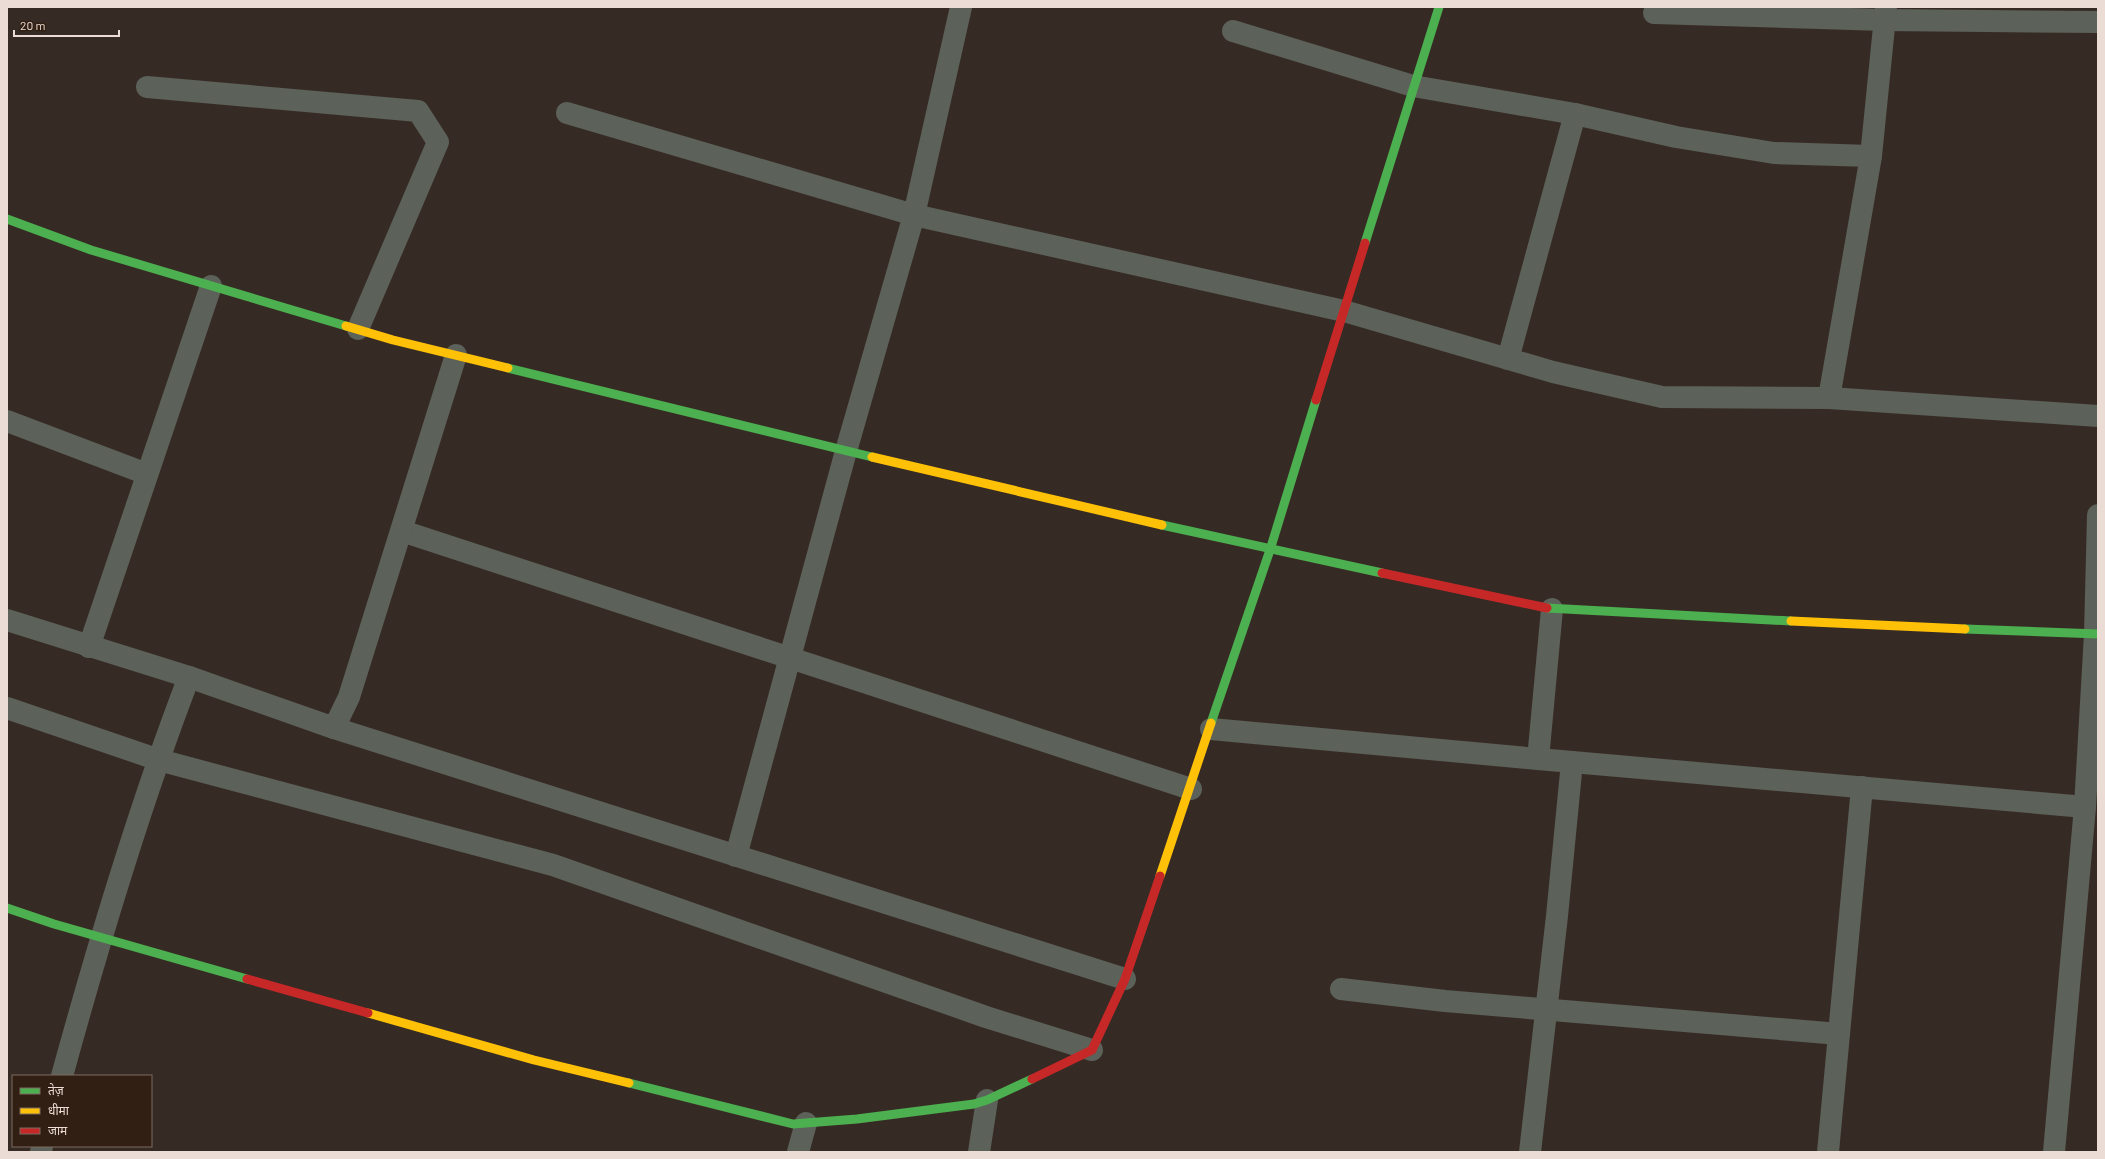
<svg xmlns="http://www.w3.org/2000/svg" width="2105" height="1159" font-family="Barlow,'Noto Sans Devanagari',sans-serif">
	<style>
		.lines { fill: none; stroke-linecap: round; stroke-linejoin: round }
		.street { stroke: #5c6159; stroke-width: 22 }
		.fast { stroke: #4caf50; stroke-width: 9 }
		.slow { stroke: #ffc107; stroke-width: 9 }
		.jam { stroke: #c62828; stroke-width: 9 }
	</style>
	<rect width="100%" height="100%" fill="#362b24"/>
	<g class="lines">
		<!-- street -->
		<g class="street">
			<path d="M1654,13L1884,20L2098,22"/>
			<path d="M1233,31L1413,86L1575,114L1508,359"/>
			<path d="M147,87L418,111L438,142L358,329"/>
			<path d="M567,113L914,215L1344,311L1553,372L1662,397L1829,398L2098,416"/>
			<path d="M1575,114L1676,137L1774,153L1871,156L1886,7"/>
			<path d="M1829,398L1871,156"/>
			<path d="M7,421L147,474"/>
			<path d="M402,531L1191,789"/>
			<path d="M7,620L189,677L334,728L349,697L456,355"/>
			<path d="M89,647L211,286"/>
			<path d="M7,708L159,760L553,865L986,1017L1092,1050"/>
			<path d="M334,728L1125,979"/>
			<path d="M1211,729L1538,759L2085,807"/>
			<path d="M1538,759L1552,609"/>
			<path d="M736,856L846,451L914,215L961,7"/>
			<path d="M1341,989L1445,1001L1839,1034"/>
			<path d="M62,1076C99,941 139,807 189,677"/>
			<path d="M41,1152L42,1146"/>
			<path d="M798,1152L806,1123"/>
			<path d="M979,1152L987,1100"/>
			<path d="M1530,1152L1557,916L1572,762"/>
			<path d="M1828,1152L1862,787"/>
			<path d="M2054,1152L2085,807L2095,634L2098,515"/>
		</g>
		<!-- fast -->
		<g class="fast">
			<path d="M7,219L91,250L346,326"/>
			<path d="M1365,243L1439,7"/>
			<path d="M508,368L872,457"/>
			<path d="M1162,525L1382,573"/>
			<path d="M1547,608L1791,621"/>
			<path d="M1965,629L2098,634"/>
			<path d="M1211,723L1270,550L1316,400"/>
			<path d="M7,908L54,924L247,979"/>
			<path d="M629,1083L793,1124L857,1119L974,1104L987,1100L1032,1079"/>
		</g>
		<!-- slow -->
		<g class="slow">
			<path d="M346,326L393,340L508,368"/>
			<path d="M872,457L1162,525"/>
			<path d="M1791,621L1965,629"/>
			<path d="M1160,876L1211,723"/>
			<path d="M368,1013L534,1060L629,1083"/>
		</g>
		<!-- jam -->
		<g class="jam">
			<path d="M1316,400L1365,243"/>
			<path d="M1382,573L1547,608"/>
			<path d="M247,979L368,1013"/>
			<path d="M1032,1079L1092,1050L1125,979L1160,876"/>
		</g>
	</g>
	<!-- border -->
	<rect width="2105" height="1159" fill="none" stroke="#ebddd5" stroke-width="16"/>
	<!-- legend -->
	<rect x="12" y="1075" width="140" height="72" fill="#321f13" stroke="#7c6b61"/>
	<rect x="20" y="1088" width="20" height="6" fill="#4caf50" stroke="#7c6b61"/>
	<text x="48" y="1095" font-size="12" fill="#ebddd5">तेज़</text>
	<rect x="20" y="1108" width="20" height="6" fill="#ffc107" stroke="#7c6b61"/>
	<text x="48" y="1115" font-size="12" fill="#ebddd5">धीमा</text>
	<rect x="20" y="1128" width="20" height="6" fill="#c62828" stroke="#7c6b61"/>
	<text x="48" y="1135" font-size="12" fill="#ebddd5">जाम</text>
	<!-- scale -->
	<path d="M14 30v6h105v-6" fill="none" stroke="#ebddd5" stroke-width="2"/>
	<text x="20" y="30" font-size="12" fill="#ebddd5" stroke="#321f13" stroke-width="3" paint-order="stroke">20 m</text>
</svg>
